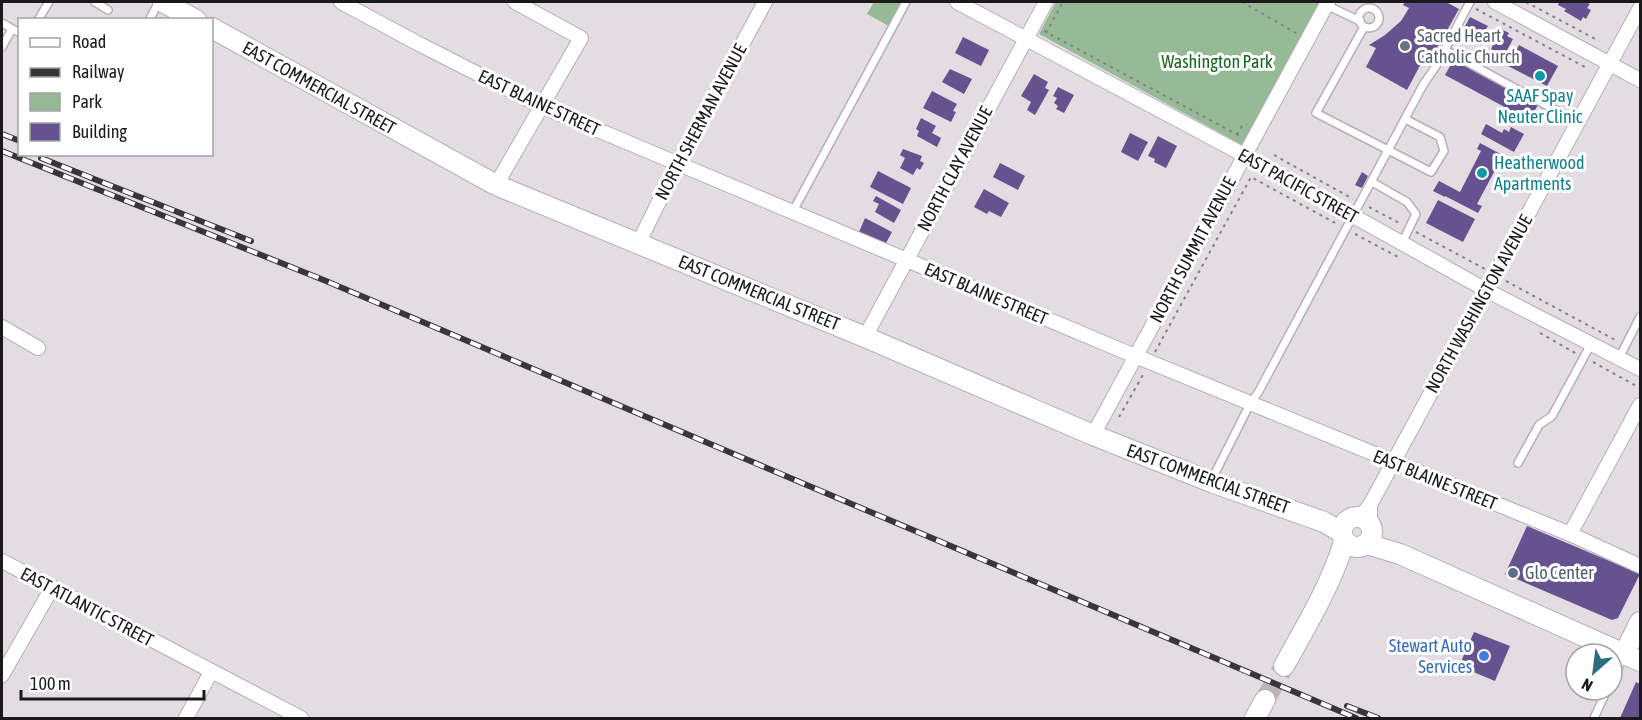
<svg xmlns="http://www.w3.org/2000/svg" width="1642" height="720" font-family="'Asap Condensed',sans-serif">
	<style>
		.green { fill: #97ba96 }
		.building { fill: #675290 }
		.lines { fill: none; stroke-linecap: round; stroke-linejoin: round }
		.secondary-tunnel { stroke: #bbb5bb; stroke-width: 20; stroke-dasharray: 20 10; stroke-linecap: butt }
		.lane-casing { stroke: #b6afb6; stroke-width: 10 }
		.street-casing { stroke: #b6afb6; stroke-width: 16 }
		.secondary-casing { stroke: #b6afb6; stroke-width: 22 }
		.path { stroke: #878287; stroke-width: 2; stroke-dasharray: 3 4.5; stroke-linecap: butt }
		.lane { stroke: #fff; stroke-width: 7 }
		.street { stroke: #fff; stroke-width: 14 }
		.secondary { stroke: #fff; stroke-width: 20 }
		.rail-casing { stroke: #393639; stroke-width: 6 }
		.rail { stroke: #fff; stroke-width: 4; stroke-dasharray: 11; stroke-linecap: butt }
		.worship-dot { fill: #6b7280; stroke: #fff; stroke-width: 2 }
		.culture-dot { fill: #0f9aa8; stroke: #fff; stroke-width: 2 }
		.service-dot { fill: #5c6f8a; stroke: #fff; stroke-width: 2 }
		.shop-dot { fill: #3f7fe0; stroke: #fff; stroke-width: 2 }
		.labels { text-anchor: middle; stroke-width: 6; stroke-linejoin: round; paint-order: stroke }
		.worship-label { font-size: 18px; fill: #5b616d; stroke: #fff; text-anchor: start }
		.park-label { font-size: 18px; fill: #18671f; stroke: #fff }
		.street-label { font-size: 18px; fill: #1b181b; stroke: #fff }
		.culture-label { font-size: 18px; fill: #0d838f; stroke: #fff }
		.service-label { font-size: 18px; fill: #4e5e75; stroke: #fff; text-anchor: start }
		.shop-label { font-size: 18px; fill: #366cbe; stroke: #fff; text-anchor: end }
	</style>
	<rect width="100%" height="100%" fill="#e3dce3"/>
	<!-- green -->
	<g class="green">
		<path d="M874,2H902L889,26L867,14Z"/>
		<path d="M1056,2H1320L1244,146L1039,34Z"/>
	</g>
	<!-- building -->
	<g class="building">
		<path d="M1405,2H1446L1459,9L1430,61L1424,58L1407,90L1366,67L1376,48L1369,45L1385,35L1401,21L1409,8L1403,5Z"/>
		<path d="M1559,2H1585L1590,4L1587,8L1591,10L1586,19L1583,17L1581,21L1564,11L1566,9L1558,5Z"/>
		<path d="M1470,17L1488,26L1485,31L1481,29L1475,41L1462,32Z"/>
		<path d="M1501,29L1509,33L1507,36L1513,39L1504,56L1491,49Z"/>
		<path d="M963,37L989,50L981,66L955,53Z"/>
		<path d="M1519,45L1558,66L1547,86L1508,66Z"/>
		<path d="M1454,59L1538,105L1529,120L1445,75Z"/>
		<path d="M950,69L972,79L964,94L942,82Z"/>
		<path d="M1034,74L1048,82L1045,88L1049,90L1035,115L1027,110L1031,102L1021,96Z"/>
		<path d="M1058,87L1074,95L1064,113L1056,109L1058,106L1054,103L1057,98L1053,96Z"/>
		<path d="M932,91L957,104L953,111L956,112L951,122L923,108Z"/>
		<path d="M921,118L936,126L932,133L941,138L937,147L917,136L919,131L916,129Z"/>
		<path d="M1486,124L1502,133L1504,129L1509,132L1511,127L1524,134L1514,152L1481,134Z"/>
		<path d="M1130,133L1148,142L1138,161L1121,152Z"/>
		<path d="M1158,136L1177,146L1166,168L1154,162L1155,159L1148,156Z"/>
		<path d="M1480,143L1508,158L1505,164L1500,161L1477,204L1482,206L1478,213L1445,196V197L1433,191L1439,181L1460,192L1481,151L1477,149Z"/>
		<path d="M903,149L922,156L920,161L924,163L920,170L917,168L913,175L900,168L905,158L900,155Z"/>
		<path d="M1000,163L1025,176L1018,190L993,177Z"/>
		<path d="M878,171L911,188L903,204L870,187Z"/>
		<path d="M1362,172L1368,176L1362,188L1355,185Z"/>
		<path d="M984,189L1009,203L1001,217L989,211L987,214L974,207Z"/>
		<path d="M876,196L901,210L894,223L875,212L879,204L873,201Z"/>
		<path d="M1438,200L1475,219L1463,242L1426,223Z"/>
		<path d="M865,218L892,232L885,245L859,232Z"/>
		<path d="M1527,526L1640,574L1618,618L1612,620L1505,574Z"/>
		<path d="M1474,632L1510,646L1495,681L1459,666Z"/>
		<path d="M1636,682L1640,684V718H1620Z"/>
	</g>
	<g class="lines">
		<!-- secondary-tunnel -->
		<path class="secondary-tunnel" d="M1265,700L1284,666"/>
		<defs>
			<g id="lane">
				<path d="M95,2L108,10"/>
				<path d="M1326,5L1360,21"/>
				<circle cx="1369" cy="18" r="10"/>
				<path d="M38,20L49,2"/>
				<path d="M149,20L159,2"/>
				<path d="M2,23L20,33"/>
				<path d="M1364,27L1316,113L1431,172L1444,151L1440,137L1405,119"/>
				<path d="M2,47L12,29"/>
				<path d="M1445,50L1579,123"/>
				<path d="M1372,182L1407,202L1416,214L1402,243"/>
				<path d="M792,213L906,2"/>
				<path d="M1619,358L1640,317"/>
				<path d="M1518,463L1539,425L1552,416L1591,344"/>
				<path d="M1212,479L1250,404L1259,391L1423,85L1436,66L1470,2"/>
				<path d="M1612,680L1623,657"/>
				<path d="M1594,718L1607,690"/>
			</g>
			<g id="street">
				<path d="M341,2L421,45L541,106L1123,351L1570,534L1640,566"/>
				<path d="M957,2L1244,155L1486,290L1640,369"/>
				<path d="M1495,2L1640,80"/>
				<path d="M496,185L581,38L515,2"/>
				<path d="M638,244L677,165L765,2"/>
				<path d="M2,327L38,348"/>
				<path d="M865,337L1046,2"/>
				<path d="M1093,435L1328,2"/>
				<path d="M1370,505V524"/>
				<path d="M1360,517L1370,505L1640,8"/>
				<path d="M1570,534L1640,405"/>
				<path d="M2,561L301,718"/>
				<path d="M2,675L52,588"/>
				<path d="M186,718L211,672"/>
			</g>
			<g id="secondary">
				<path d="M163,2L196,20"/>
				<path d="M212,28L496,185L865,337L1093,435L1214,483L1324,522L1341,532"/>
				<circle cx="1357" cy="532" r="15"/>
				<path d="M1367,544L1400,554L1640,661"/>
				<path d="M1624,654L1640,622"/>
				<path d="M1284,666C1306,626 1331,585 1344,542"/>
				<path d="M1255,718L1265,700"/>
			</g>
		</defs>
		<!-- lane casing -->
		<use href="#lane" class="lane-casing"/>
		<!-- street casing -->
		<use href="#street" class="street-casing"/>
		<!-- secondary casing -->
		<use href="#secondary" class="secondary-casing"/>
		<!-- path -->
		<g class="path">
			<path d="M1242,2L1296,33"/>
			<path d="M1526,2L1599,41"/>
			<path d="M1476,9L1585,67"/>
			<path d="M1044,31L1240,136"/>
			<path d="M1046,33L1063,2"/>
			<path d="M1237,135L1242,126L1247,124"/>
			<path d="M1274,155L1353,199"/>
			<path d="M1369,207L1401,224"/>
			<path d="M1416,232L1485,269"/>
			<path d="M1355,234L1400,258"/>
			<path d="M1506,281L1617,341"/>
			<path d="M1540,333L1577,354"/>
			<path d="M1155,352L1251,177L1337,224"/>
			<path d="M1593,362L1640,388"/>
			<path d="M1119,417L1144,373"/>
		</g>
		<!-- lane -->
		<use href="#lane" class="lane"/>
		<!-- street -->
		<use href="#street" class="street"/>
		<!-- secondary -->
		<use href="#secondary" class="secondary"/>
		<defs>
			<g id="rail">
				<path d="M2,134L20,141"/>
				<path d="M2,151L326,281L1356,718"/>
				<path d="M41,158L251,241"/>
				<path d="M1347,706L1378,718"/>
			</g>
		</defs>
		<!-- rail casing -->
		<use href="#rail" class="rail-casing"/>
		<!-- rail -->
		<use href="#rail" class="rail"/>
	</g>
	<!-- markers -->
	<circle class="worship-dot" cx="1405" cy="46" r="6"/>
	<g class="culture-dot">
		<circle cx="1540" cy="76" r="6"/>
		<circle cx="1482" cy="173" r="6"/>
	</g>
	<circle class="service-dot" cx="1513" cy="573" r="6"/>
	<circle class="shop-dot" cx="1484" cy="656" r="6"/>
	<g class="labels">
		<!-- worship labels -->
		<g class="worship-label">
			<text x="1417" y="42">Sacred Heart<tspan x="1417" dy="21">Catholic Church</tspan></text>
		</g>
		<!-- park labels -->
		<g class="park-label">
			<text x="1217" y="68">Washington Park</text>
		</g>
		<!-- street labels -->
		<g class="street-label">
			<text transform="translate(319 88) rotate(29)" y="6">EAST COMMERCIAL STREET</text>
			<text transform="translate(539 103) rotate(25)" y="6">EAST BLAINE STREET</text>
			<text transform="translate(701 122) rotate(-62)" y="6">NORTH SHERMAN AVENUE</text>
			<text transform="translate(955 169) rotate(-62)" y="6">NORTH CLAY AVENUE</text>
			<text transform="translate(1298 186) rotate(29)" y="6">EAST PACIFIC STREET</text>
			<text transform="translate(1193 250) rotate(-62)" y="6">NORTH SUMMIT AVENUE</text>
			<text transform="translate(759 293) rotate(22)" y="6">EAST COMMERCIAL STREET</text>
			<text transform="translate(986 294) rotate(23)" y="6">EAST BLAINE STREET</text>
			<text transform="translate(1479 304) rotate(-61)" y="6">NORTH WASHINGTON AVENUE</text>
			<text transform="translate(1208 479) rotate(20)" y="6">EAST COMMERCIAL STREET</text>
			<text transform="translate(1435 480) rotate(22)" y="6">EAST BLAINE STREET</text>
			<text transform="translate(87 607) rotate(28)" y="6">EAST ATLANTIC STREET</text>
		</g>
		<!-- culture labels -->
		<g class="culture-label">
			<text x="1540" y="102">SAAF Spay<tspan x="1540" dy="21">Neuter Clinic</tspan></text>
			<text x="1494" y="169" text-anchor="start">Heatherwood<tspan x="1494" dy="21">Apartments</tspan></text>
		</g>
		<!-- service labels -->
		<g class="service-label">
			<text x="1525" y="579">Glo Center</text>
		</g>
		<!-- shop labels -->
		<g class="shop-label">
			<text x="1472" y="652">Stewart Auto<tspan x="1472" dy="21">Services</tspan></text>
		</g>
	</g>
	<!-- border -->
	<rect width="1642" height="720" fill="none" stroke="#1b181b" stroke-width="6"/>
	<!-- legend -->
	<rect x="18" y="18" width="195" height="138" fill="#ffffff" stroke="#a4a3a4" stroke-width="1.5"/>
	<rect x="30" y="38" width="30" height="9" fill="#ffffff" stroke="#a4a3a4" stroke-width="1.5"/>
	<text x="72" y="48" font-size="18" fill="#1b181b">Road</text>
	<rect x="30" y="68" width="30" height="9" fill="#393639" stroke="#a4a3a4" stroke-width="1.5"/>
	<text x="72" y="78" font-size="18" fill="#1b181b">Railway</text>
	<rect x="30" y="93" width="30" height="18" fill="#97ba96" stroke="#a4a3a4" stroke-width="1.5"/>
	<text x="72" y="108" font-size="18" fill="#1b181b">Park</text>
	<rect x="30" y="123" width="30" height="18" fill="#675290" stroke="#a4a3a4" stroke-width="1.5"/>
	<text x="72" y="138" font-size="18" fill="#1b181b">Building</text>
	<!-- north arrow -->
	<g transform="translate(1594 672) rotate(208)"><circle r="28" fill="#ffffff" stroke="#a4a3a4" stroke-width="1.5"/>
	<path d="M0-4.5L10 22L0 15L-10 22Z" fill="#296e7e"/>
	<text y="-9" font-size="16" font-weight="bold" text-anchor="middle" fill="#1b181b">N</text>
	</g>
	<!-- scale -->
	<path d="M21 690v9h183v-9" fill="none" stroke="#1b181b" stroke-width="3"/>
	<text x="30" y="690" font-size="18" fill="#1b181b" stroke="#ffffff" stroke-width="4.5" paint-order="stroke">100 m</text>
</svg>
